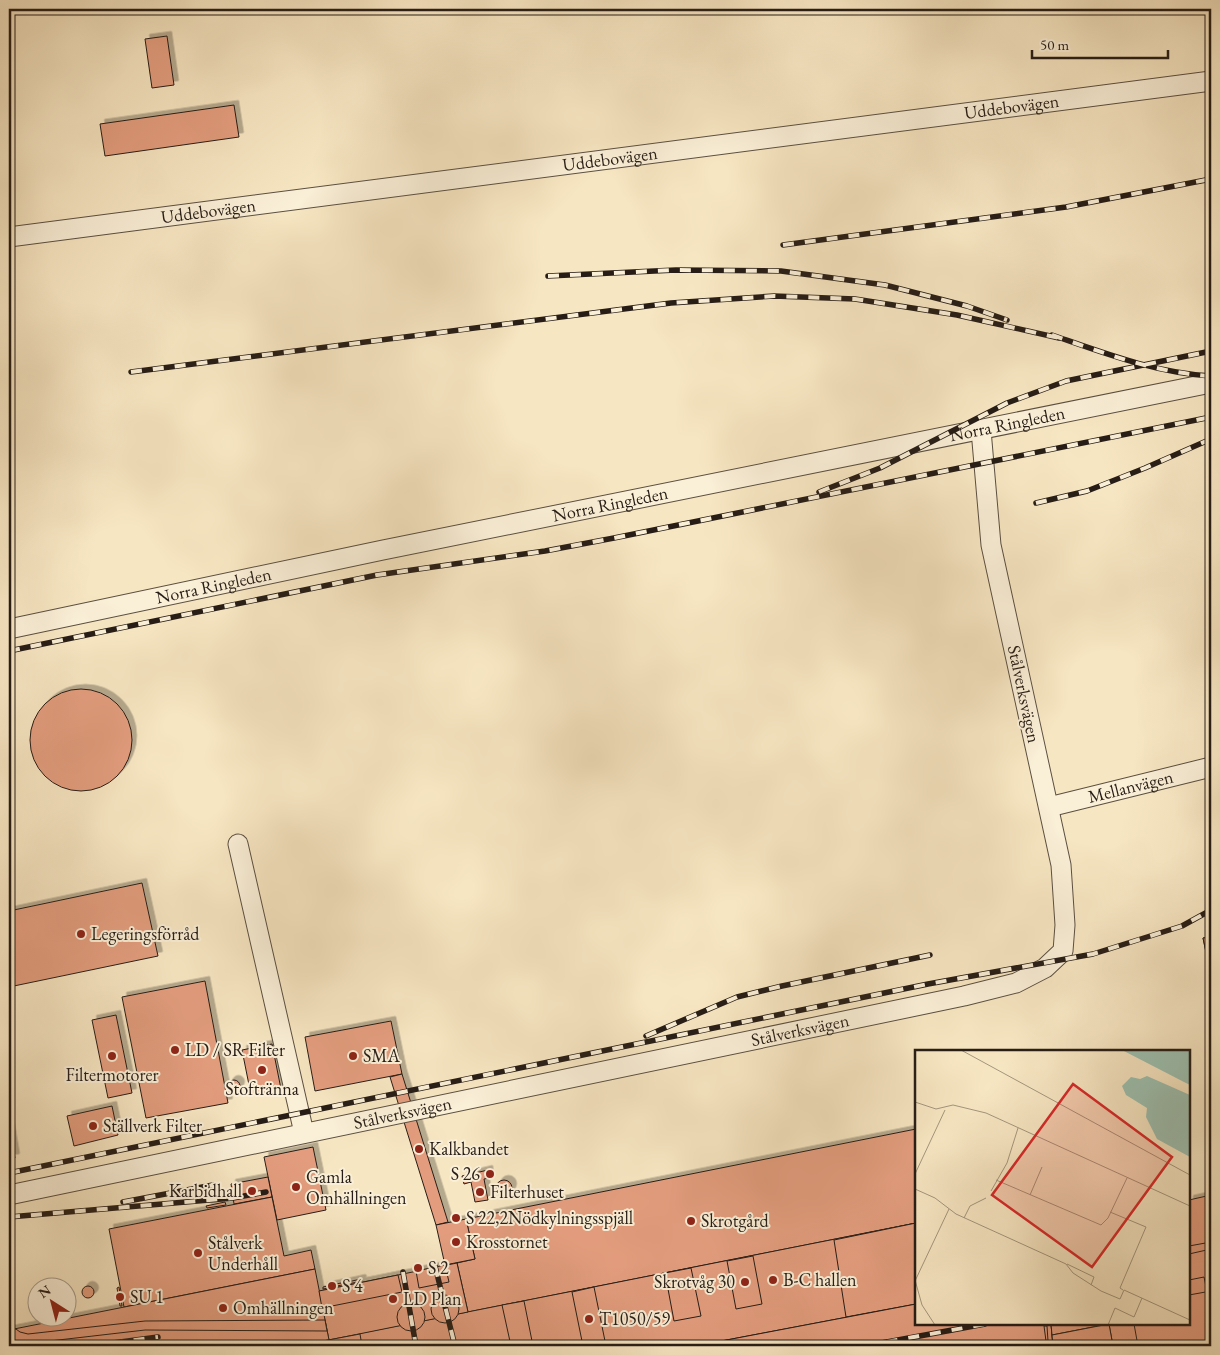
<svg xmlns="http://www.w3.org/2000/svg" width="1220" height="1355" font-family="'EB Garamond',serif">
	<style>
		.building { fill: #e39d7e; stroke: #271d16; filter: url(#shadow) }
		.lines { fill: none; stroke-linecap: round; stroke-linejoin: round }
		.minor-casing { stroke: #5b4f41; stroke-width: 21 }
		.minor { stroke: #faefd7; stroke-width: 19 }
		.rail-casing { stroke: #271d16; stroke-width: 5.5 }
		.rail { stroke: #faefd7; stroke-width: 4; stroke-dasharray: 11; stroke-linecap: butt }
		.poi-dot { fill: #8f2418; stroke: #faefd7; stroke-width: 2 }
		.labels { text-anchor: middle; stroke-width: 4; stroke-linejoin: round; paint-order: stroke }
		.street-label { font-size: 18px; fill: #271d16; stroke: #faefd7 }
		.poi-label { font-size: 18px; fill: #271d16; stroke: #faefd7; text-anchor: start }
		.inset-road { fill: none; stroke: #a4967d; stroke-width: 1 }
		.view { fill: #d62828; fill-opacity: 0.15; stroke: #d62828; stroke-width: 2.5 }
		.inset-edge { fill: none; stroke: #271d16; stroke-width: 2.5 }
	</style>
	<defs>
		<filter id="shadow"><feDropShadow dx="4.5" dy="-4.5" stdDeviation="0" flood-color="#0004"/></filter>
	</defs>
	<rect width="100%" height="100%" fill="#f7e6c2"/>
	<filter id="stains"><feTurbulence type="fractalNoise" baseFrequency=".004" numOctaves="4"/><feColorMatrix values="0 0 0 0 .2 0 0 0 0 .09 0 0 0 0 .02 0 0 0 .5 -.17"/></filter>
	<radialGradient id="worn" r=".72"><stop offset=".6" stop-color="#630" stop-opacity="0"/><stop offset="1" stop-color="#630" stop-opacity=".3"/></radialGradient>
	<!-- building -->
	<g class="building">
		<path d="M167,36L174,85L152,88L145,39Z"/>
		<path d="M234,105L239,137L105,156L100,124Z"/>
		<circle cx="81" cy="740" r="51"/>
		<path d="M142,883L158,956L9,987V911Z"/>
		<path d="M1211,937V978L1203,938Z"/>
		<path d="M1211,937V964L1209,965L1203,938Z"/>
		<path d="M205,981L228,1103L146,1118L122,997Z"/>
		<path d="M116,1015L132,1093L108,1098L92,1020Z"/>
		<path d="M391,1021L402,1074L315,1091L305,1037Z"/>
		<path d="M272,1044L281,1089L251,1095L242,1050Z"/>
		<path d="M402,1074L448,1222L436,1225L390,1077Z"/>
		<circle cx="234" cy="1086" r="6"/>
		<path d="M112,1106L118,1135L74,1146L67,1116Z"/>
		<path d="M9,1123L15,1158L9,1159Z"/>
		<path d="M916,1129V1223L468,1312L457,1263L475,1259L466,1219Z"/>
		<path d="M313,1147L326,1210L277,1220L264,1157Z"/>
		<path d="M488,1170L489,1178L484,1179L488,1200L475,1202L471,1182L464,1184L462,1176Z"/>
		<path d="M268,1177L272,1197L234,1204L231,1184Z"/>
		<circle cx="504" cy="1188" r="8"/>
		<path d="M1211,1195V1291L1189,1295V1200Z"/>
		<path d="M272,1197L284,1256L311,1250L315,1269L124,1307L109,1229Z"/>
		<path d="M225,1202L226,1205L207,1208L206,1206Z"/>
		<path d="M466,1219L475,1259L445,1265L436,1225Z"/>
		<path d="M916,1223V1304L695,1346H296Z"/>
		<path d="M916,1223V1304L846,1317L834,1240Z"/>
		<path d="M1211,1242V1249L1189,1254V1246Z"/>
		<path d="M753,1256L762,1304L736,1309L727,1261Z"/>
		<path d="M457,1263L468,1312L329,1340L319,1291Z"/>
		<path d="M445,1265L449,1282L419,1288L416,1271Z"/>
		<path d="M691,1268L701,1316L674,1321L665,1273Z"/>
		<path d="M315,1269L329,1340L296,1346H9V1330Z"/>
		<path d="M398,1275L402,1292L322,1308L319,1291Z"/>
		<path d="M1204,1277L1210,1306L1189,1311V1280Z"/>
		<path d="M361,1279L362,1281L343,1285V1283Z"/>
		<path d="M341,1283L342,1285L323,1289V1287Z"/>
		<circle cx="88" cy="1292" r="6"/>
		<path d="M119,1287L122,1306H120L117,1288Z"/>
		<path d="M594,1287L606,1346H583L572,1292Z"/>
		<path d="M1211,1291V1346H1113L1109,1324H1189V1295Z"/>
		<circle cx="445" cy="1309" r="14"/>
		<path d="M524,1301L533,1346H511L502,1305Z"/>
		<circle cx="411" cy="1317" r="14"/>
		<path d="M916,1304V1324H1051L1053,1346H695Z"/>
		<path d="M325,1320L327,1331L145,1330L15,1345L9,1343V1330L16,1329L20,1332L28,1334L145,1321Z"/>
		<path d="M1051,1324H1069L1072,1346H1053Z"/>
		<path d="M1051,1324H1108L1052,1335Z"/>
		<path d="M1109,1324H1134L1138,1346H1113Z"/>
		<path d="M1109,1324L1113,1346H1053L1052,1335Z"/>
		<path d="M1044,1326H1047L1048,1341H1046Z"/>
		<path d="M360,1334L362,1346H296Z"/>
		<path d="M729,1340L730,1346H705V1344Z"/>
		<path d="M1211,1340V1346H1180Z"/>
	</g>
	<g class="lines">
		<defs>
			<g id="minor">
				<path id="s1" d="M9,237L1211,81"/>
				<path id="s2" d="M9,629L383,550L1211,383"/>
				<path id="s3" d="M1049,807L1211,767"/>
				<path d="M238,844L304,1133"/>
				<path id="s4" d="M9,1195L964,996L1016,983L1045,968L1063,951L1065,925L1061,865L991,545L981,430"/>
			</g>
		</defs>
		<!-- minor casing -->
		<use href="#minor" class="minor-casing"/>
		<!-- minor -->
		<use href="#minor" class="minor"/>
		<defs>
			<g id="rail">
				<path d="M783,245L1066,207L1211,179"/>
				<path d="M548,276L676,270L781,271L885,285L967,306L1007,320"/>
				<path d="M1052,335C1104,353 1156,373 1211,376"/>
				<path d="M131,372L671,303L774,296L855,299L957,315L1059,338"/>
				<path d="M819,492L880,468L1007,403L1066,381L1211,351"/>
				<path d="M1036,503L1087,491L1145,468L1211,439"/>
				<path d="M9,651L377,575L545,551L614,538L1211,417"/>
				<path d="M646,1036L737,997L782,986L930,955"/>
				<path d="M9,1173L928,984L1093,954L1182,926L1211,910"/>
				<path d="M123,1202L213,1185"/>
				<path d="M9,1217L233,1198L266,1192"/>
				<path d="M435,1266L455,1346"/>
				<path d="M403,1272L416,1346"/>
				<path d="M90,1346L158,1337"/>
				<path d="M865,1346L985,1324"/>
			</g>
		</defs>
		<!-- rail casing -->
		<use href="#rail" class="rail-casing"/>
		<!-- rail -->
		<use href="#rail" class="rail"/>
	</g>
	<!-- markers -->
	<g class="poi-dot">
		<circle cx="81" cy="934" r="5"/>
		<circle cx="175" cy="1050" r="5"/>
		<circle cx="112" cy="1056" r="5"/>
		<circle cx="353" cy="1056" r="5"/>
		<circle cx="262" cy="1070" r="5"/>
		<circle cx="93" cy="1126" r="5"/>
		<circle cx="419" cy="1149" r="5"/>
		<circle cx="490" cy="1174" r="5"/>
		<circle cx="296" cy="1187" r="5"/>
		<circle cx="252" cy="1191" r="5"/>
		<circle cx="480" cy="1192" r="5"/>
		<circle cx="456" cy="1218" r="5"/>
		<circle cx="691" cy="1221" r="5"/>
		<circle cx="456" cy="1242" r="5"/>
		<circle cx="198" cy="1253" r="5"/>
		<circle cx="418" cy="1268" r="5"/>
		<circle cx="773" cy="1280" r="5"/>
		<circle cx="745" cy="1282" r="5"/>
		<circle cx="332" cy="1286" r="5"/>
		<circle cx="120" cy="1297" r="5"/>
		<circle cx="393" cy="1299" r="5"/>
		<circle cx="223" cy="1308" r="5"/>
		<circle cx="589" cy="1319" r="5"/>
	</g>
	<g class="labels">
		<!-- street labels -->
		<g class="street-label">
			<text dy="6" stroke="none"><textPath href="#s1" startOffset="1011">Uddebovägen</textPath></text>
			<text dy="6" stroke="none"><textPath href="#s1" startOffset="606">Uddebovägen</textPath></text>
			<text dy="6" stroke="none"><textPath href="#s1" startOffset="201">Uddebovägen</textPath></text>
			<text dy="6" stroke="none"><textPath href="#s2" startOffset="1019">Norra Ringleden</textPath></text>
			<text dy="6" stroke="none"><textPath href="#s2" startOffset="614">Norra Ringleden</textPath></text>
			<text dy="6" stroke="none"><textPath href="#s2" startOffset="209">Norra Ringleden</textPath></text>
			<text transform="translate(1024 694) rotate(78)" y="6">Stålverksvägen</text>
			<text dy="6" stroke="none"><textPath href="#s3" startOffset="84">Mellanvägen</textPath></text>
			<text dy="6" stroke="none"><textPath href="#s4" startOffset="808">Stålverksvägen</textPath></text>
			<text dy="6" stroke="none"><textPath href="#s4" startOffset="402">Stålverksvägen</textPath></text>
		</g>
		<!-- poi labels -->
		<g class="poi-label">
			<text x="91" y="940">Legeringsförråd</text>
			<text x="185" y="1056">LD / SR Filter</text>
			<text x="363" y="1062">SMA</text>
			<text x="112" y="1081" text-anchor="middle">Filtermotorer</text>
			<text x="262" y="1095" text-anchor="middle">Stoftränna</text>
			<text x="103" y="1132">Ställverk Filter</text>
			<text x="429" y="1155">Kalkbandet</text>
			<text x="480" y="1180" text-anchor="end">S 26</text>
			<text x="306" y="1183">Gamla<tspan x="306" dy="21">Omhällningen</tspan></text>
			<text x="242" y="1197" text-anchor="end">Karbidhall</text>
			<text x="490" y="1198">Filterhuset</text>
			<text x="466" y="1224">S 22,2Nödkylningsspjäll</text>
			<text x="701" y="1227">Skrotgård</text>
			<text x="466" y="1248">Krosstornet</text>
			<text x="208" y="1249">Stålverk<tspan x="208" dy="21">Underhåll</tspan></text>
			<text x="428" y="1274">S 2</text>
			<text x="783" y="1286">B-C hallen</text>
			<text x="735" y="1288" text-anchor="end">Skrotvåg 30</text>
			<text x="342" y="1292">S 4</text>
			<text x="130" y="1303">SU 1</text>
			<text x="403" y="1305">LD Plan</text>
			<text x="233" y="1314">Omhällningen</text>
			<text x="599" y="1325">T1050/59</text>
		</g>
	</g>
	<!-- overview -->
	<g transform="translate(915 1050)">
		<rect width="275" height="275" fill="#f7e6c2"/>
		<path d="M207,0H275V35L269,32ZM232,26L275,45V107L242,89L231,67L232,58L211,45L207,36L216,27L225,29Z" fill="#9dc0b0"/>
		<path class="inset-road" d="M46,0L275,125M0,52L21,59L38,55L71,63L275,156M0,124L30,60M81,130L186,175L193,168L212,128M0,139L20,148L41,164L151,214L158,223L186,241L205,249L209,240L275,270M76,141L92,113L103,78M115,145L127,117M195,162L231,177L205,238L208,240M49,168L55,156L71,148M152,214L179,227L176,235M0,230L7,255L20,275M0,231L34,159M193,275L200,258L219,267L227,248"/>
		<path class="view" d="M158,34L257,107L177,217L77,145Z"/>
		<rect width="275" height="275" class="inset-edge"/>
	</g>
	<!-- margin -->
	<rect width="1220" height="1355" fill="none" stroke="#f7e6c2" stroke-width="30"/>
	<rect x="10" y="10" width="1200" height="1335" fill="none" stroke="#271d16" stroke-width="2.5"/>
	<rect x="15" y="15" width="1190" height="1325" fill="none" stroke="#271d16"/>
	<!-- north arrow -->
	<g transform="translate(52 1302) rotate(324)"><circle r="24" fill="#faefd7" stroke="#a69b8a"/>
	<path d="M0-4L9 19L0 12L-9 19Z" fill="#8f2418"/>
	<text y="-8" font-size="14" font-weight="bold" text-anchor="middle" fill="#271d16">N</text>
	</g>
	<!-- scale -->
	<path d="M1032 50v8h136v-8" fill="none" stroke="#271d16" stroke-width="2.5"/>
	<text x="1040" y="50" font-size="15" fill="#271d16" stroke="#faefd7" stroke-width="4" paint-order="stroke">50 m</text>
	<rect width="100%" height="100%" filter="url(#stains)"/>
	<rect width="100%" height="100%" fill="url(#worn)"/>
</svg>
